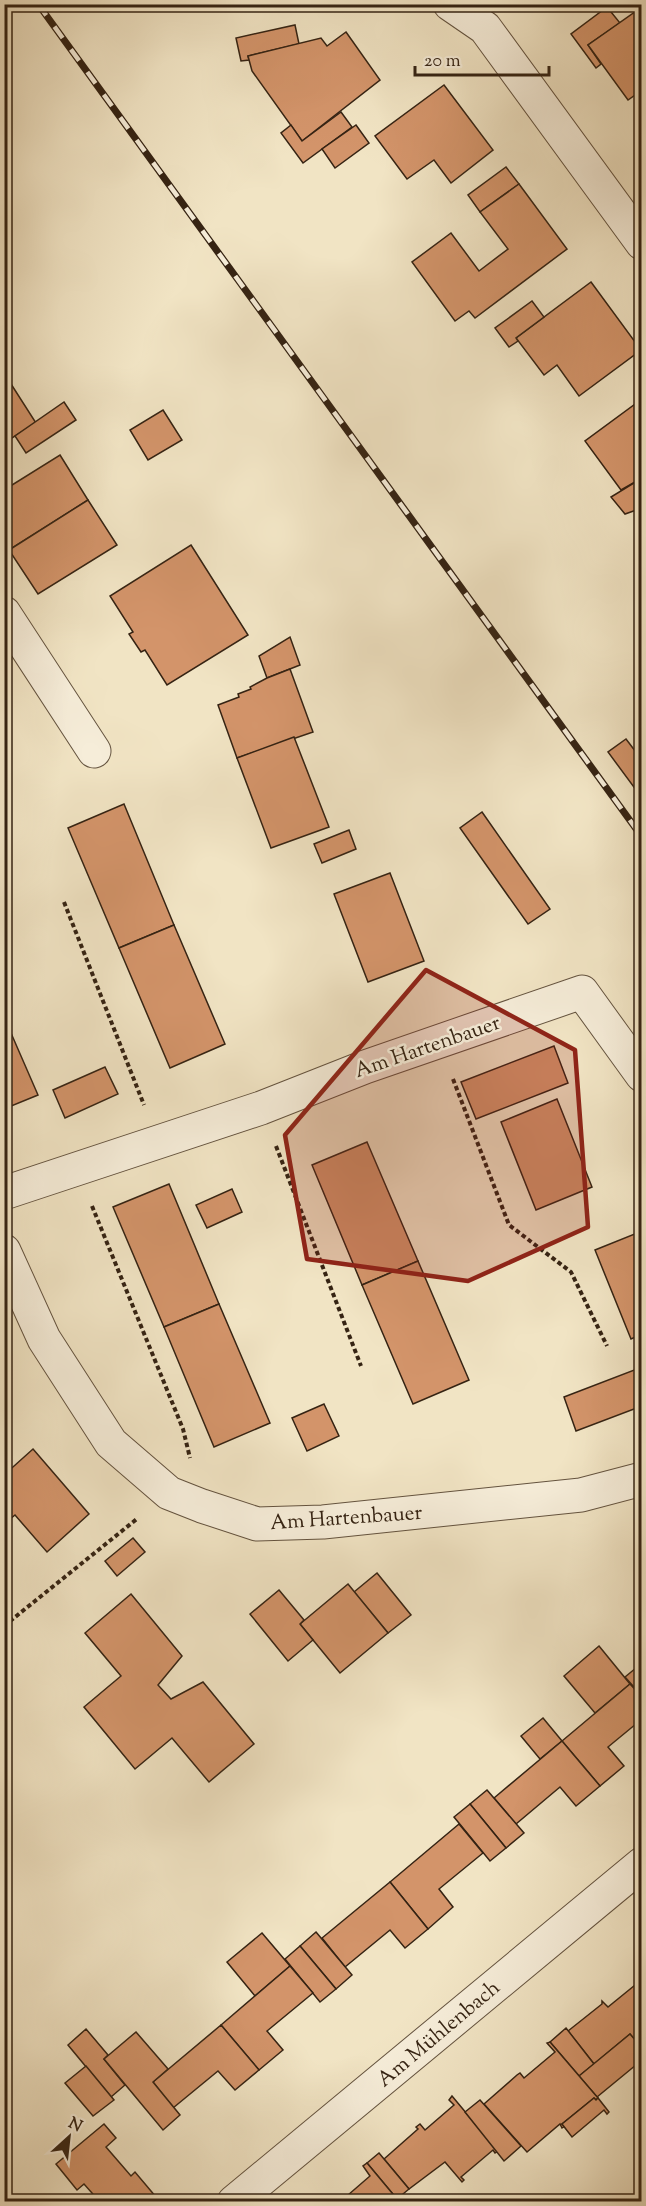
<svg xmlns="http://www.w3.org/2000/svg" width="646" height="2206" font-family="'Sorts Mill Goudy',serif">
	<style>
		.building { fill: #d3946a; stroke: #352313; stroke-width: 1.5 }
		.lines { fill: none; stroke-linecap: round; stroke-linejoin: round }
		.minor-casing { stroke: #64533f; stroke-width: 35 }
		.path { stroke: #352313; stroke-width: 4; stroke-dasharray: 4.5 3; stroke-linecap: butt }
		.minor { stroke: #f6edd9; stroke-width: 33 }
		.rail-casing { stroke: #352313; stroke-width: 7 }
		.rail { stroke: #f6edd9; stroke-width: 4.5; stroke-dasharray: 14; stroke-linecap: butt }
		.marked { fill: #8f2418; fill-opacity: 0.2; stroke: #8f2418; stroke-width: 4.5; stroke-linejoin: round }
		.labels { text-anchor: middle; stroke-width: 5; stroke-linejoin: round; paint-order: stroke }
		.street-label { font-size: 21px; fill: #352313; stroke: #f6edd9 }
	</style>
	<rect width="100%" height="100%" fill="#f1e4c4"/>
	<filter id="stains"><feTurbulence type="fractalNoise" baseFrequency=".00333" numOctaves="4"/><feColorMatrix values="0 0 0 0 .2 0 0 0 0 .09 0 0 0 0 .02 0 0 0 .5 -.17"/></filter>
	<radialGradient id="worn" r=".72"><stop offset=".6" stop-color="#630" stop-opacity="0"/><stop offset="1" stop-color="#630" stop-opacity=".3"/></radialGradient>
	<!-- building -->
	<g class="building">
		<path d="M607,7L620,23L588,45L601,64L596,68L571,34Z"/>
		<path d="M642,7V90L628,100L588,45Z"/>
		<path d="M295,25L299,44L248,56L249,60L241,61L236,38Z"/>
		<path d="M346,32L380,80L302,141L252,71L248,56L321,38L327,46Z"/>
		<path d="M444,85L493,150L451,183L434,160L407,179L375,136Z"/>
		<path d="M341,112L352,127L303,163L281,133L291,125L302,141Z"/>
		<path d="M356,125L369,143L335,168L322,149Z"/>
		<path d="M506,167L519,184L480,212L468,195Z"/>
		<path d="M519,184L567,249L475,318L469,311L455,321L412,262L451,233L479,271L508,249L480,212Z"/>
		<path d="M591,282L641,350L579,396L557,365L544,375L516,338Z"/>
		<path d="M532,301L544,317L516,338L518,341L509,347L495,328Z"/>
		<path d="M4,373L36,423L4,443Z"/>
		<path d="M642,399V478L621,490L585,441Z"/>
		<path d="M64,402L76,420L26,453L15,436Z"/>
		<path d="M163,410L182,440L148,460L130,430Z"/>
		<path d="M60,455L88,500L9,550L4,542V490Z"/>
		<path d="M642,478V508L625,514L611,497Z"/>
		<path d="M88,500L117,545L38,594L9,550Z"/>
		<path d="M191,545L248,635L167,685L145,650L141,652L129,634L133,632L110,596Z"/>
		<path d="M290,637L300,665L267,678L259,656Z"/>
		<path d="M290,669L313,732L237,758L218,705L239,697L238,694L251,689L250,687L267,678Z"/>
		<path d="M294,737L329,827L271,848L237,758Z"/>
		<path d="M626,739L642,760V798L608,752Z"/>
		<path d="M124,804L174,925L119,948L68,828Z"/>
		<path d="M482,812L550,909L528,924L460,828Z"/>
		<path d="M349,830L356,849L322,863L314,844Z"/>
		<path d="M390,873L424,961L368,982L334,894Z"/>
		<path d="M174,925L225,1044L170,1068L119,948Z"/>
		<path d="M4,1017L38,1095L4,1109Z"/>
		<path d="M554,1046L568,1083L476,1119L461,1082Z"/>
		<path d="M105,1067L118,1094L65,1118L53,1090Z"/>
		<path d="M557,1099L592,1187L536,1210L501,1122Z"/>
		<path d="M367,1142L418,1261L362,1285L312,1165Z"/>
		<path d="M169,1184L219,1304L164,1327L113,1207Z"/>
		<path d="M232,1189L242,1212L207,1228L196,1205Z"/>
		<path d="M642,1231V1334L631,1339L595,1250Z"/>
		<path d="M418,1261L469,1380L413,1404L362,1285Z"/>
		<path d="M219,1304L270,1423L214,1447L164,1327Z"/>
		<path d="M642,1367V1406L576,1431L564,1397Z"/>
		<path d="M324,1404L339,1436L307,1451L292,1418Z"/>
		<path d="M33,1449L89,1514L47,1552L15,1515L4,1524V1475Z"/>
		<path d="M133,1538L145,1552L117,1576L105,1561Z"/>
		<path d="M377,1573L411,1615L388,1633L354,1592Z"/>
		<path d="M348,1584L388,1633L340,1673L300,1624Z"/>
		<path d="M279,1590L304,1620L300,1624L313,1640L288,1661L250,1614Z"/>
		<path d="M131,1594L182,1656L158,1685L171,1699L203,1682L254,1744L209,1782L172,1738L135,1769L84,1707L121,1676L85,1633Z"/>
		<path d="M599,1646L630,1684L595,1713L564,1676Z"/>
		<path d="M642,1663V1696L625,1677Z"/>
		<path d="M630,1684L642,1697V1719L608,1747L624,1766L600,1786L562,1741Z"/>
		<path d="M543,1718L562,1741L540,1759L521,1736Z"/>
		<path d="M562,1741L600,1786L576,1806L560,1787L516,1824L494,1798Z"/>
		<path d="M487,1790L524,1833L506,1848L470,1804Z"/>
		<path d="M470,1804L506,1848L490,1861L454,1817Z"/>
		<path d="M459,1824L483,1853L439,1889L453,1907L428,1929L390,1882Z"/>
		<path d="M390,1882L428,1929L405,1948L390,1930L345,1967L322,1938Z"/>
		<path d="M316,1932L352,1975L336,1989L300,1946Z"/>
		<path d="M262,1933L290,1966L255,1996L227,1962Z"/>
		<path d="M300,1946L336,1989L320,2002L285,1959Z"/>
		<path d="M290,1966L313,1993L267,2031L283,2050L259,2070L221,2025Z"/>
		<path d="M638,1974L642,1978V2048L630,2034L594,2064L568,2031L602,2004V2001L608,2007L640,1981L636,1976Z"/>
		<path d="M221,2025L259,2070L235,2090L218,2071L173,2108L153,2082Z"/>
		<path d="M566,2028L594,2064L579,2076L550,2042Z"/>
		<path d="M86,2029L108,2055L104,2059L125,2085L111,2097L68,2045Z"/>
		<path d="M136,2032L168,2069L153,2082L180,2115L163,2130L104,2059Z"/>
		<path d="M630,2034L642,2048V2060L597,2097L579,2076Z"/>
		<path d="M550,2042L598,2098L596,2100L594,2098L562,2124L565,2126L562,2128L560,2124L527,2152L484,2104L517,2075L520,2073L524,2078L555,2052L547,2043Z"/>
		<path d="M86,2066L114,2100L93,2116L65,2083Z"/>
		<path d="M452,2096L498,2151L495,2153L493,2150L461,2177L464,2180L462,2182L445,2162L409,2189L384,2159L418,2129L416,2127L420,2124L425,2130L454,2105L449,2100Z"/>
		<path d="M594,2098L596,2100L598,2098L609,2112L607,2114L604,2110L572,2137L562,2124Z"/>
		<path d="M480,2100L521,2146L504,2161L465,2112Z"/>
		<path d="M104,2124L116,2138L106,2147L131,2176L135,2172L156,2197L150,2202H100L84,2184L77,2190L56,2164Z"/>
		<path d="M379,2153L409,2189L397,2199L367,2163Z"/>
		<path d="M367,2163L397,2199L399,2202H340L370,2176L363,2166Z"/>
	</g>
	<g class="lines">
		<defs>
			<g id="minor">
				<path d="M450,4L485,28L642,243"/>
				<path d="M4,613L94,751"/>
				<path d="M4,1193L261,1108L365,1067L582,992L642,1075"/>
				<path d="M4,1251L44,1339L111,1443L169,1493L202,1506L257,1524L323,1522L581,1495L642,1479"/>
				<path d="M234,2202L642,1864"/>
			</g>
		</defs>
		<!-- minor casing -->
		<use href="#minor" class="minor-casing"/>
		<!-- path -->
		<g class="path">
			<path d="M64,902L144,1105"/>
			<path d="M453,1079L509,1225L571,1272L607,1346"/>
			<path d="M276,1146L361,1366"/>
			<path d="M92,1206L183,1429L190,1458"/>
			<path d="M4,1626L138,1518"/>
		</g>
		<!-- minor -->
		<use href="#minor" class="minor"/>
		<defs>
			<path id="rail" d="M38,4L642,837"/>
		</defs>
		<!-- rail casing -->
		<use href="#rail" class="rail-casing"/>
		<!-- rail -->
		<use href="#rail" class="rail"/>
	</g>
	<!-- marked area -->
	<path class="marked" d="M426,970L575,1050L588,1227L468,1281L307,1259L285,1135Z"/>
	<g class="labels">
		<!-- street labels -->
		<g class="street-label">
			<text transform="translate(427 1046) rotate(-19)" y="7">Am Hartenbauer</text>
			<text transform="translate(346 1517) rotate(-4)" y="7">Am Hartenbauer</text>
			<text transform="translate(438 2033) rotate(-40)" y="7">Am Mühlenbach</text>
		</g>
	</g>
	<!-- margin -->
	<rect width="646" height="2206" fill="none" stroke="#f1e4c4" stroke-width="24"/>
	<rect x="6" y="6" width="634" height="2194" fill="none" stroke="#352313" stroke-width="3"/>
	<rect x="12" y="12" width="622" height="2182" fill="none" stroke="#352313" stroke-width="1.5"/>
	<!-- north arrow -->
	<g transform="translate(69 2137) rotate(27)" stroke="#f6edd9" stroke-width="4.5" paint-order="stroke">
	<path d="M0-4.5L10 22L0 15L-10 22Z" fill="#352313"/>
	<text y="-9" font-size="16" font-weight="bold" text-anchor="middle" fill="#352313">N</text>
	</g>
	<!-- scale -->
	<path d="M415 66v9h134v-9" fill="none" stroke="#352313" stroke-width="3"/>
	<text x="424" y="66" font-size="18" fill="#352313" stroke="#f6edd9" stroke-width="4.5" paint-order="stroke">20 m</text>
	<rect width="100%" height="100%" filter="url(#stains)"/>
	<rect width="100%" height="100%" fill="url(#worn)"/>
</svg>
